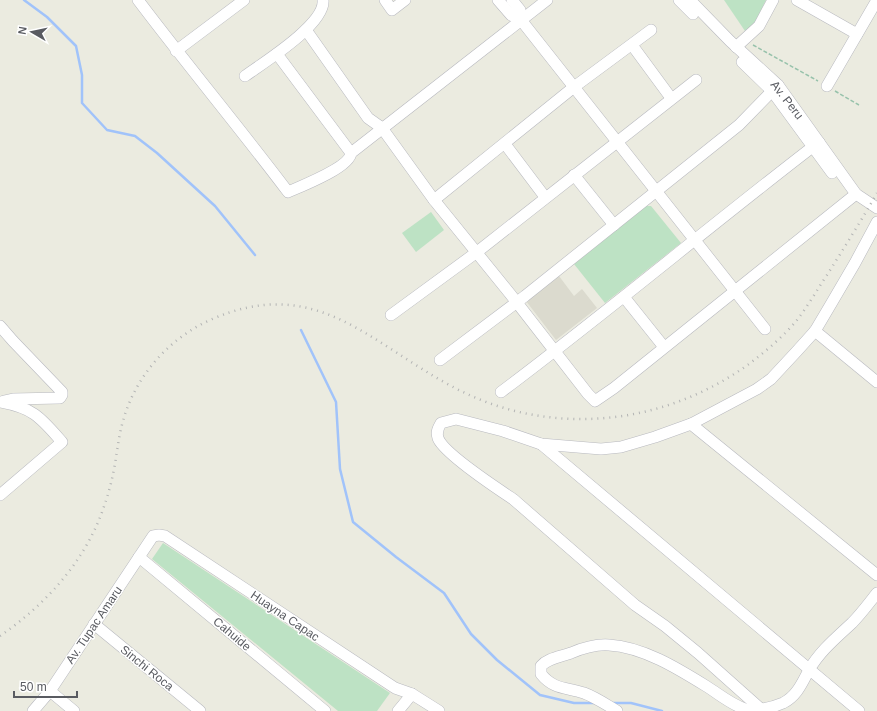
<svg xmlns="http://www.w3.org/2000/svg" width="877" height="711" font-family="Arial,sans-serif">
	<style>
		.education { fill: #dbdace }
		.green { fill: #bde2c4 }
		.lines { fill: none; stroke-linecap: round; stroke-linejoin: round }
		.stream { stroke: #a1c3fa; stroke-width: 2.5 }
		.minor-casing { stroke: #b8b9bf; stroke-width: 12 }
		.path { stroke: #97c2ab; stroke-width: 1.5; stroke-dasharray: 4 2; stroke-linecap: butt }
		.minor { stroke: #fff; stroke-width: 11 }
		.rail { stroke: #b3b4b4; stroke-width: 2.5; stroke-dasharray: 1 5; stroke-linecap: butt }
		.labels { text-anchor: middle; stroke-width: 3; stroke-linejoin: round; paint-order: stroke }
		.street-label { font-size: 12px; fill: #595b61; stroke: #fff }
	</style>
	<rect width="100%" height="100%" fill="#ebebe0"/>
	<!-- education -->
	<path class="education" d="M559,276L574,296L582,289L597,308L556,340L526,301Z"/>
	<!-- green -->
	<g class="green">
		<path d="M724,0H766L755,23L745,31Z"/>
		<path d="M646,206H651L681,243L605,303L574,264Z"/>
		<path d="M431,212L444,230L416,252L402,233Z"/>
		<path d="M163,543L390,693L377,711H338L152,559Z"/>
	</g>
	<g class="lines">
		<!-- stream -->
		<g class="stream">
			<path d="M24,0L47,17L76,46L82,75V103L107,130L135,136L157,153L215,206L255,255"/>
			<path d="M301,330L336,402L340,469L353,522L396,557L444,593L471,634L497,660L540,695L574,703H594"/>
			<path d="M611,703H631L662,711"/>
		</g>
		<defs>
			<g id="minor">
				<path d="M138,0C187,65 239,127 288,192C302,186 350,167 351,153L547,0"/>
				<path d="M385,0L392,10L405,0"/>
				<path d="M498,0L511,15L521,20L765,329"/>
				<path d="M512,0L520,10L521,20"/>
				<path d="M679,0L693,14"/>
				<path d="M690,0L730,41L778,85L856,194L877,208"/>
				<path d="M797,0L857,34"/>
				<path d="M306,30L368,118L382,128L434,200L511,295L588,394L595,401L614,388L856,194"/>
				<path d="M632,45L671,98"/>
				<path d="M736,47L759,26L773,0"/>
				<path d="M176,51L244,0"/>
				<path d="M277,54L351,153"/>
				<path d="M742,62L772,91L832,173"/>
				<path d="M245,76C263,63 326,24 323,0"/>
				<path d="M827,86L877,0"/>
				<path d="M505,144L545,197"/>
				<path d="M574,175L614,225"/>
				<path d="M434,200L574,87L651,30"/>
				<path d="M624,297L664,347"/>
				<path d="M391,315L477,252L696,80"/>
				<path d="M0,326L13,341L62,392V395L60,398L13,399L4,401"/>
				<path d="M815,331L877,382"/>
				<path d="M440,360L525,296L739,125L778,85"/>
				<path d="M501,392C609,311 712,224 819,142"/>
				<path d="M0,402C34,408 41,418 62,442L0,495"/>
				<path d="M691,424L877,575"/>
				<path d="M541,444L859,711"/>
				<path d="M139,557L325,711"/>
				<path d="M94,624L200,711"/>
				<path d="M50,691L74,711"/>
				<path d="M762,710L698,653L665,626L635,605L513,499C498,489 443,453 438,438C436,432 438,428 441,423L456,419L503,431L541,444L601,449L621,447L655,437L691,424L757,389L771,379L797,351L815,331L831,304L855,263L877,222"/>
				<path d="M33,711L50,691L153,536L159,535L165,536L395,688L412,694L439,711"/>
				<path d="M398,711L412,694"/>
				<path d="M617,711C607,705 595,697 584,693C566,687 554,690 541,674V666C548,658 560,657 571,653C583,648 596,644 609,645C643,647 677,668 706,686C719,694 730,704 745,709C758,711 771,708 783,703C797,696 802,683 809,670C820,651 836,638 852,623C861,614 869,603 877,593"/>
			</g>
		</defs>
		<!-- minor casing -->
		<use href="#minor" class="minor-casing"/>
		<!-- path -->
		<g class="path">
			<path d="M753,45L818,81"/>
			<path d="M835,91L859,105"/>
		</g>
		<!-- minor -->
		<use href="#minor" class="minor"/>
		<!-- rail -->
		<path class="rail" d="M0,636C42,607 79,568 99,520C105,505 110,489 113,474C117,456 118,438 123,421C135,377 168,339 210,320C316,273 369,343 455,388C550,438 663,426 749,364C766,351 784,336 797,320C808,306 817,290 827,275C844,248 861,221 877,193"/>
	</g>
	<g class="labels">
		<!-- street labels -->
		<g class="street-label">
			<text transform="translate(787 100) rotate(52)" y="4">Av. Peru</text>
			<text transform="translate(285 616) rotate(34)" y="4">Huayna Capac</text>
			<text transform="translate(94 625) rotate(-56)" y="4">Av. Tupac Amaru</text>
			<text transform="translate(232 634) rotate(40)" y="4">Cahuide</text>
			<text transform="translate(147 668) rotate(39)" y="4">Sinchi Roca</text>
		</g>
	</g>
	<!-- north arrow -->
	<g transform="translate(32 32) rotate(279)" stroke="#ffffff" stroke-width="3" paint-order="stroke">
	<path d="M0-3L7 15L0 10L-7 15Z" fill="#595b61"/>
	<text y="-6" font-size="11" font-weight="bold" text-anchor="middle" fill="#595b61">N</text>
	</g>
	<!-- scale -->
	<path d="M14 691v6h63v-6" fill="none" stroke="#595b61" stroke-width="2"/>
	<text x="20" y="691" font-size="12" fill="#595b61" stroke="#ffffff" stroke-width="3" paint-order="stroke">50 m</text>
</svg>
